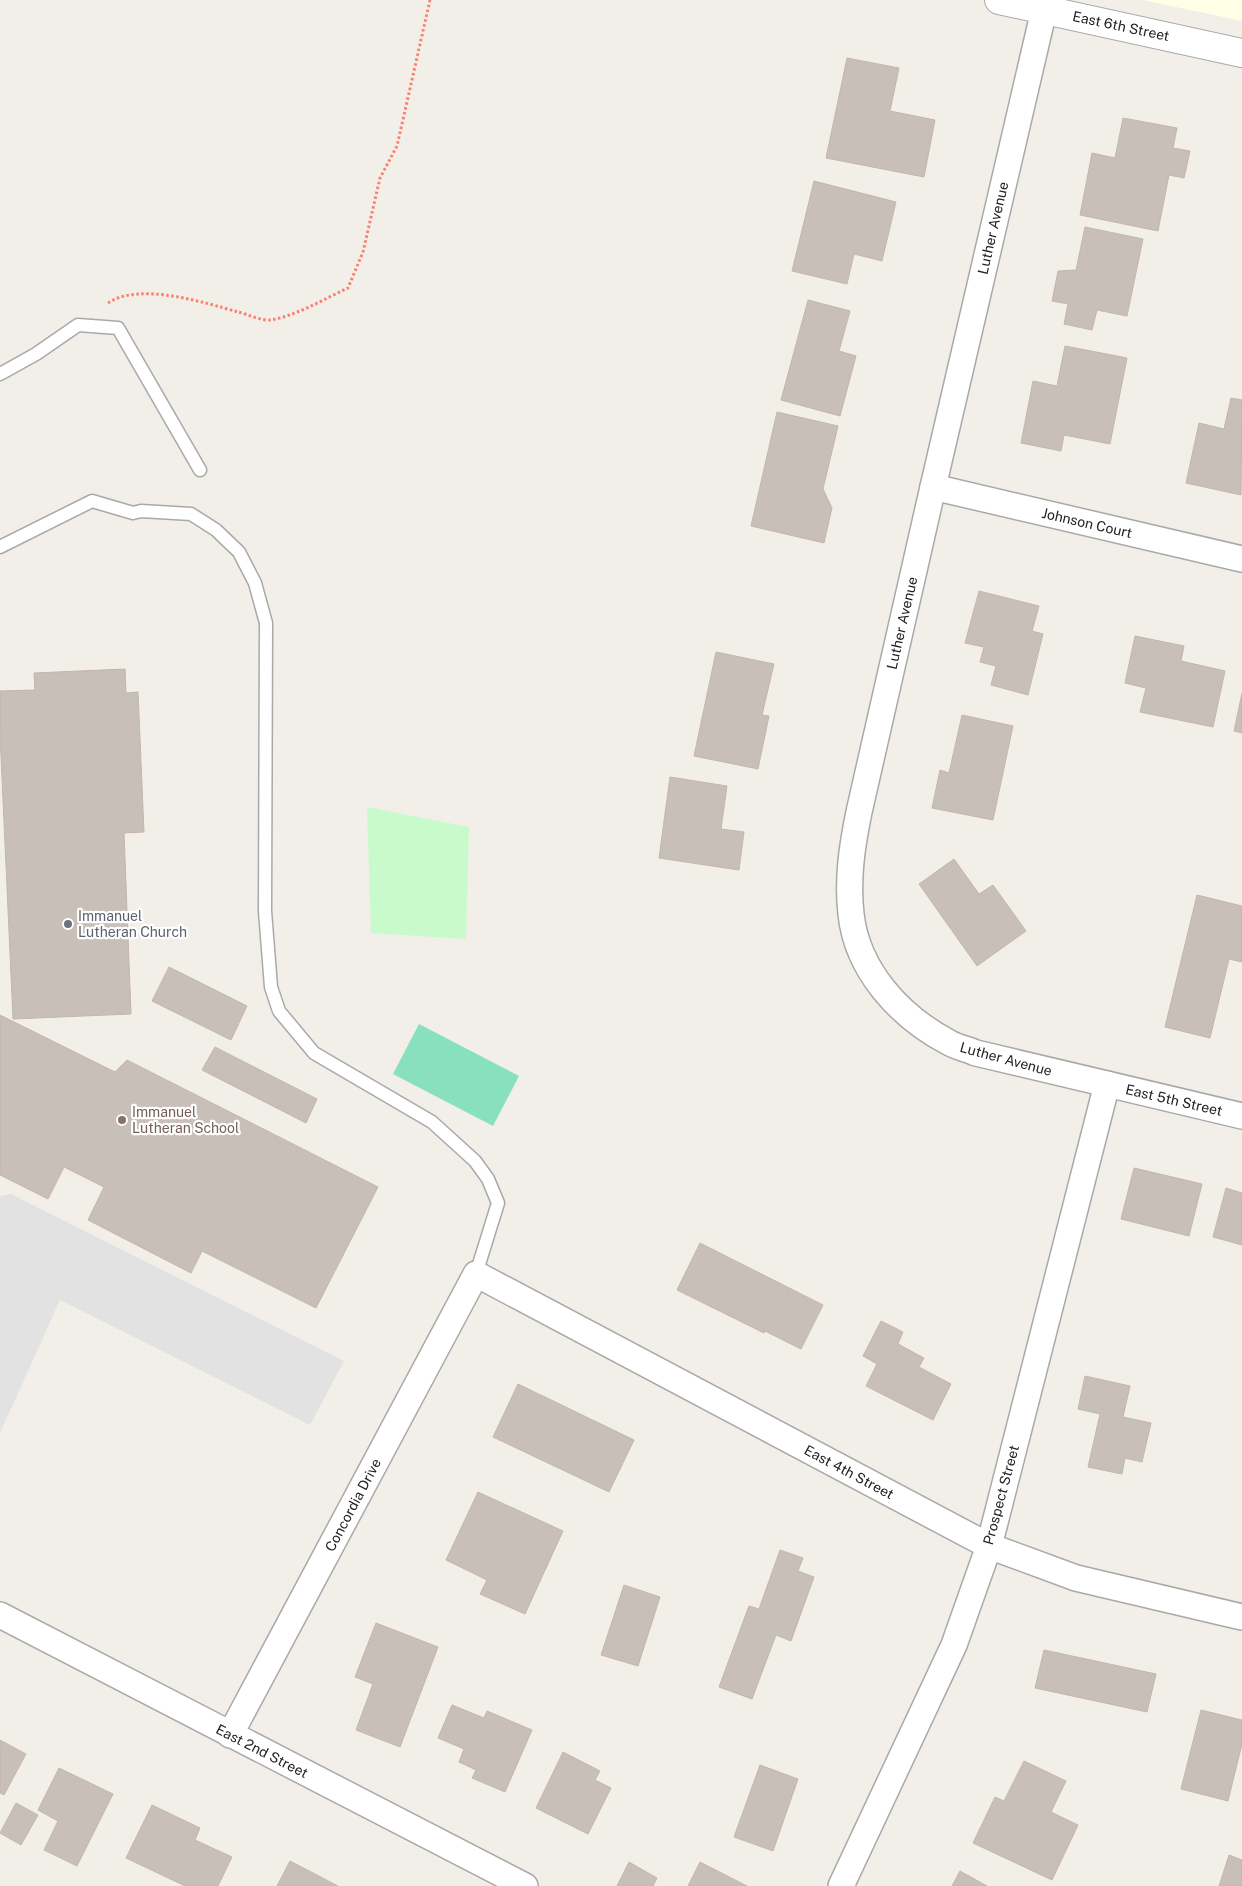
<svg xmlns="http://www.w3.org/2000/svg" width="1242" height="1886" font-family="'Public Sans',sans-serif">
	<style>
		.education { fill: #ffffe5 }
		.park { fill: #c8facc }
		.pitch { fill: #88e0be }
		.parking { fill: #e2e2e2 }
		.building { fill: #c7bfb8; stroke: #c4b6ab }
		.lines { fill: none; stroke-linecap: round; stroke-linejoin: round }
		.service-casing { stroke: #a9a9a9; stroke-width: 15 }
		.minor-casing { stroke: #a9a9a9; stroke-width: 28 }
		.tertiary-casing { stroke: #a9a9a9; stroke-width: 30 }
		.path { stroke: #fa8072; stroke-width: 3; stroke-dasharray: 2.5 2.5; stroke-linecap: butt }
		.service { stroke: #fff; stroke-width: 12 }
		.minor { stroke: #fff; stroke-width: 25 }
		.tertiary { stroke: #fff; stroke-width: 28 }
		.worship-dot { fill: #6b7280; stroke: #fff; stroke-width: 2 }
		.education-dot { fill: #8d6e63; stroke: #fff; stroke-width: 2 }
		.labels { text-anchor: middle; stroke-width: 4.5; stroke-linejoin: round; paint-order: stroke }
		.street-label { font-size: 14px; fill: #222; stroke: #fff }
		.worship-label { font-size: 14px; fill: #5b616d; stroke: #fff; text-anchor: start }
		.education-label { font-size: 14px; fill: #785e54; stroke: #fff; text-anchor: start }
	</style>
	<rect width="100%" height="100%" fill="#f2efe9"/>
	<!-- education -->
	<path class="education" d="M1143,0H1242V21Z"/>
	<!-- park -->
	<path class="park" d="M367,807L469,827L466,939L371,933Z"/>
	<!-- pitch -->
	<path class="pitch" d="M419,1024L519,1076L493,1126L393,1074Z"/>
	<!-- parking -->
	<path class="parking" d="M11,1194L344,1361L310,1425L60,1300L0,1433V1196Z"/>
	<!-- building -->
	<g class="building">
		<path d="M847,58L899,68L890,111L935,120L924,177L826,158Z"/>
		<path d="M1123,118L1177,128L1173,148L1190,151L1184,178L1169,175L1158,231L1080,215L1092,153L1115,158Z"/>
		<path d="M814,181L896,202L882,261L854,254L847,284L792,271Z"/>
		<path d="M1085,227L1143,239L1127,316L1097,310L1092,330L1064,324L1068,304L1052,301L1058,271L1076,270Z"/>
		<path d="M808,300L850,311L839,351L856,356L840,416L781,400Z"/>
		<path d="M1065,346L1127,358L1110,444L1064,435L1061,451L1021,443L1033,381L1057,386Z"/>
		<path d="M1231,398L1242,400L1241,495L1186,483L1199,423L1224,429Z"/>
		<path d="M777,412L838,426L823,489L832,508L824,543L751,526Z"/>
		<path d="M979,591L1039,606L1032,631L1043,634L1028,695L991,685L996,666L980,662L984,647L965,643Z"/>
		<path d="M1135,636L1184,646L1181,661L1225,671L1213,727L1140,712L1146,688L1125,683Z"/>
		<path d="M716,652L774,664L762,715L769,716L758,769L694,756Z"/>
		<path d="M125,669L126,693L138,692L144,832L124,833L131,1014L13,1019L0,734V691L35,690L34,673Z"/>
		<path d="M1242,693V733L1234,731Z"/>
		<path d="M962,715L1013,726L993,820L932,808L940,770L949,773Z"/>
		<path d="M670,777L727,786L721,829L744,832L739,870L659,858Z"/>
		<path d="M954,859L979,894L993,885L1026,931L977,966L919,884Z"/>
		<path d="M1197,895L1242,906V962L1229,959L1210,1038L1165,1027Z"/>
		<path d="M169,967L247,1006L231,1040L152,1001Z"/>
		<path d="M0,1015L115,1072L127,1060L378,1187L316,1308L202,1251L191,1273L88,1220L104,1187L64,1167L48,1199L0,1175Z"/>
		<path d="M215,1047L317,1099L306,1123L202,1070Z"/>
		<path d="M1134,1168L1202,1184L1189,1236L1121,1219Z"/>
		<path d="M1226,1188L1242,1193V1245L1213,1237Z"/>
		<path d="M700,1243L823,1305L801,1349L765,1331L764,1333L677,1290Z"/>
		<path d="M881,1321L903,1332L898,1344L924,1358L919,1367L951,1384L933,1420L866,1386L877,1364L863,1356Z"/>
		<path d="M1085,1376L1130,1386L1123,1417L1151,1423L1142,1462L1125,1458L1122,1474L1088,1467L1100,1414L1078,1409Z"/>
		<path d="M518,1384L634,1440L609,1492L493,1437Z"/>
		<path d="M478,1492L563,1531L525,1614L480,1594L487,1580L446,1560Z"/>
		<path d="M780,1550L803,1558L798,1571L814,1577L791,1641L776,1635L752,1699L719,1687L749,1606L759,1609Z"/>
		<path d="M624,1585L660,1597L638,1666L601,1655Z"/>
		<path d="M376,1623L438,1647L400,1747L356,1730L373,1684L355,1677Z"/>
		<path d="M1044,1650L1156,1674L1147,1712L1035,1688Z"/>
		<path d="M452,1705L484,1718L487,1711L532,1730L505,1792L472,1778L476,1770L459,1762L464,1749L438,1738Z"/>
		<path d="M1201,1710L1242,1720V1744L1228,1801L1181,1789Z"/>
		<path d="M0,1740L26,1754L4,1795L0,1793Z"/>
		<path d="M563,1752L600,1771L595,1780L611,1788L588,1834L536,1808Z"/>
		<path d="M1024,1761L1066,1781L1051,1812L1078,1825L1052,1880L973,1843L995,1797L1004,1801Z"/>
		<path d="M760,1765L798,1779L773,1851L734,1837Z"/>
		<path d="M59,1768L113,1794L77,1866L44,1850L58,1821L38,1810Z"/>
		<path d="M16,1803L38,1815L21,1845L0,1833Z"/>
		<path d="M152,1805L200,1828L195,1840L232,1857L218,1886H185L126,1858Z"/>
		<path d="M1229,1855L1242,1860V1886H1219Z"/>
		<path d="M290,1861L338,1886H277Z"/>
		<path d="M629,1862L657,1878L653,1886H617Z"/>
		<path d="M700,1862L747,1886H688Z"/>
		<path d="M960,1871L987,1886H952Z"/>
	</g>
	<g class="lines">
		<defs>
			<g id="service">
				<path d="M0,374L36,354L78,325L118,328L200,470"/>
				<path d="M0,547L92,501L133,513L141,511L191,514L216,530L239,552L255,583L266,623L265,911L271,987L279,1011L314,1053L432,1122L475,1161L488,1179L498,1203L476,1274"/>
			</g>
			<g id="minor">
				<path d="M1044,10L933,487L859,812C852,846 847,879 851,914C857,970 899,1016 948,1042C956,1047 967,1049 976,1053L1242,1116"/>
				<path d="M933,487L1242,559"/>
				<path d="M0,1615L525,1886"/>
				<path d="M230,1735L476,1274L989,1546L1076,1578L1242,1617"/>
				<path d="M841,1886L954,1645L989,1546L1107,1084"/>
			</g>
			<path id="tertiary" d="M999,0L1242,53"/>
		</defs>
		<!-- service casing -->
		<use href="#service" class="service-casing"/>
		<!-- minor casing -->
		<use href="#minor" class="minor-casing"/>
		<!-- tertiary casing -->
		<use href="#tertiary" class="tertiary-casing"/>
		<!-- path -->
		<path class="path" d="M108,303C139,282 203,302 238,312C247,314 261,321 271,320C298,315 324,299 348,288L363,252L380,178L397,146L430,0"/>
		<!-- service -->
		<use href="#service" class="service"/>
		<!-- minor -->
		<use href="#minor" class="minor"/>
		<!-- tertiary -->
		<use href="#tertiary" class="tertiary"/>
	</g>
	<!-- markers -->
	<circle class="worship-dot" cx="68" cy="924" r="5"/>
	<circle class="education-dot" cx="122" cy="1120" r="5"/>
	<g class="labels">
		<!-- street labels -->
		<g class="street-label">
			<text transform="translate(1121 26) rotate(12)" y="5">East 6th Street</text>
			<text transform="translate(993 228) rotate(-77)" y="5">Luther Avenue</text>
			<text transform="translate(1087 523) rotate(13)" y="5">Johnson Court</text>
			<text transform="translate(902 623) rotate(-77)" y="5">Luther Avenue</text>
			<text transform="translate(1006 1059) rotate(15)" y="5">Luther Avenue</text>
			<text transform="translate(1174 1100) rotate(13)" y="5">East 5th Street</text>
			<text transform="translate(849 1472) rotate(28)" y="5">East 4th Street</text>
			<text transform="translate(1001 1495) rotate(-75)" y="5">Prospect Street</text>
			<text transform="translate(353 1505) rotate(-62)" y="5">Concordia Drive</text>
			<text transform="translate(262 1751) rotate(27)" y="5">East 2nd Street</text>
		</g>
		<!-- worship labels -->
		<g class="worship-label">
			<text x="78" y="921">Immanuel<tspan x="78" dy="16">Lutheran Church</tspan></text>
		</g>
		<!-- education labels -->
		<g class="education-label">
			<text x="132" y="1117">Immanuel<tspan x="132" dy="16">Lutheran School</tspan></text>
		</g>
	</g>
</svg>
